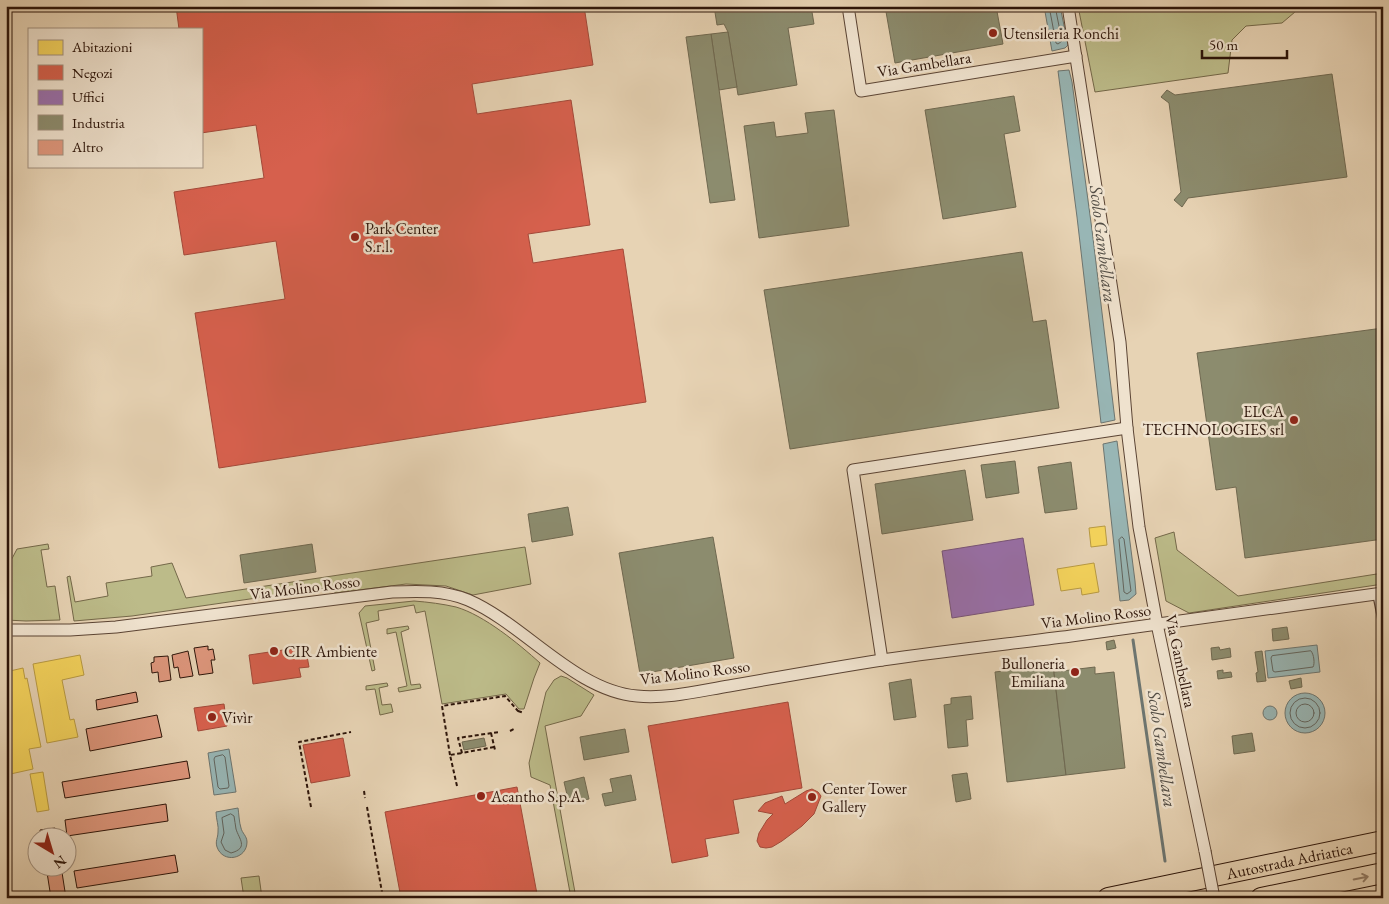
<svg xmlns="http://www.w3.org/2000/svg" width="1389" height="904" font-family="'EB Garamond',serif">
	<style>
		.green { fill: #bcbb89; stroke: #746849 }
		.water { fill: #98b6b5; stroke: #6d7570 }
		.homes { fill: #f6d55c; stroke: #b99b43 }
		.shops { fill: #d6604d; stroke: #a34939 }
		.offices { fill: #9970ab; stroke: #78547a }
		.industry { fill: #8c8c6e; stroke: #6f6850 }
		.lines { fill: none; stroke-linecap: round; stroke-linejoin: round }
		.shore { stroke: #62655f; stroke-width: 1 }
		.stream { stroke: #6d7570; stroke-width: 3 }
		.building { fill: #df977d; stroke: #2c1409 }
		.service-casing { stroke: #5b4434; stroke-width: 8 }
		.minor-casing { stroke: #5b4434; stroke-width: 13 }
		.motorway-casing { stroke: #2c1409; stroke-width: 22 }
		.path { stroke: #2c1409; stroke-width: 2; stroke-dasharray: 4 2.5; stroke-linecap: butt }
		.service { stroke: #efe2ce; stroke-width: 5.5 }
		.minor { stroke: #efe2ce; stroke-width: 11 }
		.motorway { stroke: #e7d3b4; stroke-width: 20 }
		.minor-bridge-casing { stroke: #5b4434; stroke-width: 13; stroke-linecap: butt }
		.minor-bridge { stroke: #efe2ce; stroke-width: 11 }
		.oneway { stroke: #937d67 }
		.poi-dot { fill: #8f2418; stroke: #efe2ce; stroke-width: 2 }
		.labels { text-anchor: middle; stroke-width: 5; stroke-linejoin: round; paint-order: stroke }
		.poi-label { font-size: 16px; fill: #2c1409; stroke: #efe2ce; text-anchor: start }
		.street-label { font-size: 16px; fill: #2c1409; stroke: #efe2ce }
		.water-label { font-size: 18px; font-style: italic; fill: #524d45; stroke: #efe2ce }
	</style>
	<rect width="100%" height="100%" fill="#e7d3b4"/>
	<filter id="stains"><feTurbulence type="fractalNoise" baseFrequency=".004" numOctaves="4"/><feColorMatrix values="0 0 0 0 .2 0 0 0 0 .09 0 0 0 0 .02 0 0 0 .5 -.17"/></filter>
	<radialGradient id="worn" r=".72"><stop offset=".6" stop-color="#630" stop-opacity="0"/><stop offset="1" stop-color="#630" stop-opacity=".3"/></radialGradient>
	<!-- green -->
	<g class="green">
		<path d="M1078,6H1302L1282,23L1246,26L1232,40L1228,73L1095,92Z"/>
		<path d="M1174,532L1177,550L1238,596L1383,573V584L1189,613L1166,601L1155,538Z"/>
		<path d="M48,544L49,549L41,550L47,587L55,586L60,620L26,621L6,620V570L17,549Z"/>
		<path d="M525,547L531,584L473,595L446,586L406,584L335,593L333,587L132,616L74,621L67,577L70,576L75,602L108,596L106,583L152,576L151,567L172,563L186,598Z"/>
		<path d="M414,601C428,602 443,604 456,607C484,615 519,644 540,663L534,678L524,709H519L506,694L442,704L425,611L416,613L414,605L378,611L379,620L366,623L375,670L372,671L359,613L365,606Z"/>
		<path d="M408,626L409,629L401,632L411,685L420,684L421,688L399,692L398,688L407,686L396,632L387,634V629Z"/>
		<path d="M561,676L567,678L594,695L581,716L545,726L576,898H571L550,785L531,777L529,763L546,692L554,680Z"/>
		<path d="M387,683L388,686L379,688L382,705L391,704L393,712L380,715L375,689L366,690V686Z"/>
		<path d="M259,876L262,898H244L241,878Z"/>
	</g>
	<!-- water -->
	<g class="water">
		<path d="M1044,6H1060L1068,45L1065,48L1052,51Z"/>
		<path d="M1069,70L1072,82L1092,230L1115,420L1101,423L1077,217L1058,71Z"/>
		<path d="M1117,441L1135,581L1136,594L1129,600L1120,601L1103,444Z"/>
		<path d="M1317,645L1320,672L1268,678L1265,651Z"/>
		<circle cx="1305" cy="713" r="20"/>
		<circle cx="1270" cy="713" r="7"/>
		<path d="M229,749L236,792L214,795L208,753Z"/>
		<path d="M238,808C239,814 239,822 241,828C242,833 247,836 247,842C247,859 223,864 217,847C215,841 218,838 218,832C219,826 216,819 216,812Z"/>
	</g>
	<!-- homes -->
	<g class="homes">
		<path d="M1105,526L1107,545L1091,547L1089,528Z"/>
		<path d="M1094,563L1099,592L1082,595L1081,588L1061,591L1057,569Z"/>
		<path d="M80,655L84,675L62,680L70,720L74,719L78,737L47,743L33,664Z"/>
		<path d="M23,668L25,679L27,678L41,747L29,749L33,769L6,775V734L9,733L6,720V676L11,675L10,671Z"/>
		<path d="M43,772L49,810L37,812L30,774Z"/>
	</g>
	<!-- shops -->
	<g class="shops">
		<path d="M176,6H584L593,65L472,84L477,114L571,100L590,225L528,234L533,263L623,249L646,402L219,468L195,313L285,299L276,241L184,255L174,192L264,178L256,125L201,133V29H179Z"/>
		<path d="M297,648L298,657L307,656L309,667L299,668L301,677L253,684L249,655Z"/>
		<path d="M788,702L802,788L733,800L739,833L705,839L708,856L672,863L648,726Z"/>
		<path d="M224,704L227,726L198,731L194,708Z"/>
		<path d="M343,738L350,776L311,783L303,745Z"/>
		<path d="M517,787L537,894L515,898H401L385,812Z"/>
		<path d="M812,789L818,792L821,796L814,814L802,826L782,841L772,847L766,848L760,847L757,841L759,833L767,820L773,814L758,811L765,803L782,796L785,804L806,791Z"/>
	</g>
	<!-- offices -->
	<path class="offices" d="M1023,538L1034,605L952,618L942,551Z"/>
	<!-- industry -->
	<g class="industry">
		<path d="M714,6H811L814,24L788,28L797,85L738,95L728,32L724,24L717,25Z"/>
		<path d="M885,6H996L1003,44L895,63Z"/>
		<path d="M728,32L737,87L719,90L711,34Z"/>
		<path d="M711,34L735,200L710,203L686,37Z"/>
		<path d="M1332,74L1347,177L1188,198L1182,207L1174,200L1181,192L1169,103L1161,97L1167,90L1175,95Z"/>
		<path d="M1014,96L1020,131L1004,134L1016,207L943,219L925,110Z"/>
		<path d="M834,110L849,226L759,238L744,126L774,122L776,137L808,133L805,113Z"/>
		<path d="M1022,252L1033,322L1046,320L1059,408L790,449L764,290Z"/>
		<path d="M1383,328V539L1245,558L1236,487L1216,490L1197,353Z"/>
		<path d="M1015,461L1019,493L986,498L981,465Z"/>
		<path d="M1071,462L1077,509L1045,513L1038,467Z"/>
		<path d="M965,470L973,520L882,534L875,484Z"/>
		<path d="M568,507L573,535L532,542L528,514Z"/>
		<path d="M713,537L734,658L640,674L619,553Z"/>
		<path d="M312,544L316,572L244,583L240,555Z"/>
		<path d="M1287,627L1289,639L1273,641L1272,629Z"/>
		<path d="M1114,640L1116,648L1107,650L1106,642Z"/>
		<path d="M1219,647L1220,650L1230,648L1231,657L1212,660L1211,648Z"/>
		<path d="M1262,651L1266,681L1257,682L1256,673L1258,672L1255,652Z"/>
		<path d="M1053,665L1066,775L1007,782L995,672Z"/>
		<path d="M1095,667V674L1114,672L1125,768L1066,775L1054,672Z"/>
		<path d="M1223,670V673L1231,672L1232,677L1218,679L1217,671Z"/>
		<path d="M1301,678L1302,687L1291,689L1289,681Z"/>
		<path d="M911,679L916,717L894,720L889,683Z"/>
		<path d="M971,696L973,719L966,720L968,746L948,748L944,705L951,704V698Z"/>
		<path d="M625,729L629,752L584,760L580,737Z"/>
		<path d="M1252,733L1255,751L1234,754L1232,736Z"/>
		<path d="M484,738L486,746L464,750L462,742Z"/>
		<path d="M967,773L971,799L956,802L952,775Z"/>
		<path d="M631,775L636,800L605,806L602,794L613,792L610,779Z"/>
		<path d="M584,777L589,799L569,803L564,782Z"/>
	</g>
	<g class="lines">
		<!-- shore -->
		<g class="shore">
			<path d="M1049,6L1056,43L1058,44L1062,41L1055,6"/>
			<path d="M1122,537L1124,539L1131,591L1127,594L1124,592L1119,540Z"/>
			<path d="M1311,651C1314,654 1315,664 1313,667L1275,672L1273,671L1271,658L1272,656Z"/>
			<circle cx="1305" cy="713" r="15"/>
			<circle cx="1305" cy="713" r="9"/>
			<path d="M223,755L225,757L229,786L228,788L220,789L218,787L214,759L215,757Z"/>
			<path d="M231,814L234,816C235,820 235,825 236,829C239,839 249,848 231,853L225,850L221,842L224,833L222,818Z"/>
		</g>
		<!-- stream -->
		<path class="stream" d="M1133,640L1165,861"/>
	</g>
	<!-- building -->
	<g class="building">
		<path d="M208,646V650L213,649L215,660H211L213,673L199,675L194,648Z"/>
		<path d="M188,651L193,676L180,678L178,667L174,668L172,655Z"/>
		<path d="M168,656L171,680L159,682L158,672L152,673L151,663L154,662V657Z"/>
		<path d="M136,692L138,702L97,710L96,700Z"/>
		<path d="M157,715L162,737L90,751L86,729Z"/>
		<path d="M187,761L190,778L65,798L62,782Z"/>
		<path d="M166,804L168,821L67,836L65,820Z"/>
		<path d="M55,828L56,836H41L40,830Z"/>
		<path d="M175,855L178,872L77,888L74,871Z"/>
		<path d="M46,866H61L66,898H51Z"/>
	</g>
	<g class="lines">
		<defs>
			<path id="service" d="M1376,594L1383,629"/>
			<g id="minor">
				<path d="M848,6L861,91L1076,56"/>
				<path d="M1068,6L1120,342L1127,428L1139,527L1157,624L1205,851"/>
				<path d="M6,630H70L116,627L392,592C418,591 444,590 468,600C524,624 575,691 637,696C667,699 699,691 729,686C780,677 831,668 882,660C945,651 1008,644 1071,636C1175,622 1279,608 1383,593"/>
				<path d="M882,660L853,470L1127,428"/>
			</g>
			<g id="motorway">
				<path id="s1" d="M1108,898L1383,841"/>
				<path d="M1261,898L1383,873"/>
			</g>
		</defs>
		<!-- service casing -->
		<use href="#service" class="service-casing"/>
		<!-- minor casing -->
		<use href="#minor" class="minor-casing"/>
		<!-- motorway casing -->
		<use href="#motorway" class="motorway-casing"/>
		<!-- path -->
		<g class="path">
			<path d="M518,711L524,713"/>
			<path d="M510,731L514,729"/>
			<path d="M491,733L495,750"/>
			<path d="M494,747L462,753L458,738L499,732"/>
			<path d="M450,755L442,706L505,696L518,711V714"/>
			<path d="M457,786L450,755L462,753"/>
			<path d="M364,791L365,798"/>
			<path d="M311,807L299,742L351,732"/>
			<path d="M367,807L383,898"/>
		</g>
		<!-- service -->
		<use href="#service" class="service"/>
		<!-- minor -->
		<use href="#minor" class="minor"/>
		<!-- motorway -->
		<use href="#motorway" class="motorway"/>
		<defs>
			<path id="minor-bridge" d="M1205,851L1214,898"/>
		</defs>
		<!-- minor-bridge casing -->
		<use href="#minor-bridge" class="minor-bridge-casing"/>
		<!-- minor-bridge -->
		<use href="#minor-bridge" class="minor-bridge"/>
	</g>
	<!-- one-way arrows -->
	<defs><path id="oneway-shaft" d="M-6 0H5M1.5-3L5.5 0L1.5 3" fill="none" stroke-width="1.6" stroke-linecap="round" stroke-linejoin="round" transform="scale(1.25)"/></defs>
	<use class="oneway" href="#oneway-shaft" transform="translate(1361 878) rotate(-11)"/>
	<!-- markers -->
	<g class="poi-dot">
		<circle cx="993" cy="33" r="5"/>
		<circle cx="355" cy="237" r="5"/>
		<circle cx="1294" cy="420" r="5"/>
		<circle cx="274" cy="651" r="5"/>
		<circle cx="1075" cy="672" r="5"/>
		<circle cx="212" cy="717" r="5"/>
		<circle cx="481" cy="796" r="5"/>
		<circle cx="812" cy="797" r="5"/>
	</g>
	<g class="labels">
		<!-- poi labels -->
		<g class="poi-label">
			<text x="1003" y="39">Utensileria Ronchi</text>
			<text x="365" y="234">Park Center<tspan x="365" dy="18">S.r.l.</tspan></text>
			<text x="1284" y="417" text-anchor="end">ELCA<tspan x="1284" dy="18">TECHNOLOGIES srl</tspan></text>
			<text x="284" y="657">CIR Ambiente</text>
			<text x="1065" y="669" text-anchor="end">Bulloneria<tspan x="1065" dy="18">Emiliana</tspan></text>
			<text x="222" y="723">Vivìr</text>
			<text x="822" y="794">Center Tower<tspan x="822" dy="18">Gallery</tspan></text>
			<text x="491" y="802">Acantho S.p.A.</text>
		</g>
		<!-- street labels -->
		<g class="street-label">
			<text transform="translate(924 64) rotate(-9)" y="6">Via Gambellara</text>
			<text transform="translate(305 587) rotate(-7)" y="6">Via Molino Rosso</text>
			<text transform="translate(1096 616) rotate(-7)" y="6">Via Molino Rosso</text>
			<text transform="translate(1181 661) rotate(78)" y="6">Via Gambellara</text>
			<text transform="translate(695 672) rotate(-7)" y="6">Via Molino Rosso</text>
			<text dy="6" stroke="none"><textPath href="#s1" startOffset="185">Autostrada Adriatica</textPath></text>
		</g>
		<!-- water labels -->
		<g class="water-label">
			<text transform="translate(1103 244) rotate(83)" y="6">Scolo Gambellara</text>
			<text transform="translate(1162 749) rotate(82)" y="6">Scolo Gambellara</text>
		</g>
	</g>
	<!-- margin -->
	<rect width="1389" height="904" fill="none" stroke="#e7d3b4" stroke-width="25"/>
	<rect x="8" y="8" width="1374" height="889" fill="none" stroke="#2c1409" stroke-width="2.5"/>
	<rect x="12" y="12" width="1364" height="879" fill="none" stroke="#2c1409"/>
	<!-- legend -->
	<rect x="28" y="28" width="175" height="140" fill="#efe2ce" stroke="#a1907f"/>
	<rect x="38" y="40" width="25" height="15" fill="#f6d55c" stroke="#a1907f"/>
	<text x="72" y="52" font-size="15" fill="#2c1409">Abitazioni</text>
	<rect x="38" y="65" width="25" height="15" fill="#d6604d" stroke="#a1907f"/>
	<text x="72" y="78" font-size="15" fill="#2c1409">Negozi</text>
	<rect x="38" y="90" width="25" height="15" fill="#9970ab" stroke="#a1907f"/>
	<text x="72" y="102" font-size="15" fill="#2c1409">Uffici</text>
	<rect x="38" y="115" width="25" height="15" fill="#8c8c6e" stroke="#a1907f"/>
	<text x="72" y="128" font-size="15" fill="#2c1409">Industria</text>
	<rect x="38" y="140" width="25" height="15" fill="#df977d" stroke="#a1907f"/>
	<text x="72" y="152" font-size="15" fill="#2c1409">Altro</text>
	<!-- north arrow -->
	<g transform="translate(52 852) rotate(142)"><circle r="24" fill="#efe2ce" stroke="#a1907f"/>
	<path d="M0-4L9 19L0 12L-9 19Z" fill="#8f2418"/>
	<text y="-8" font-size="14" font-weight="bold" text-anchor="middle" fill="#2c1409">N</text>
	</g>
	<!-- scale -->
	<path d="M1202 50v8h85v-8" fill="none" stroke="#2c1409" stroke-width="2.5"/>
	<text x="1209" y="50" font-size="15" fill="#2c1409" stroke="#efe2ce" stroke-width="4" paint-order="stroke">50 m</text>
	<rect width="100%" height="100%" filter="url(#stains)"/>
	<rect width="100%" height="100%" fill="url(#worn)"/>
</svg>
